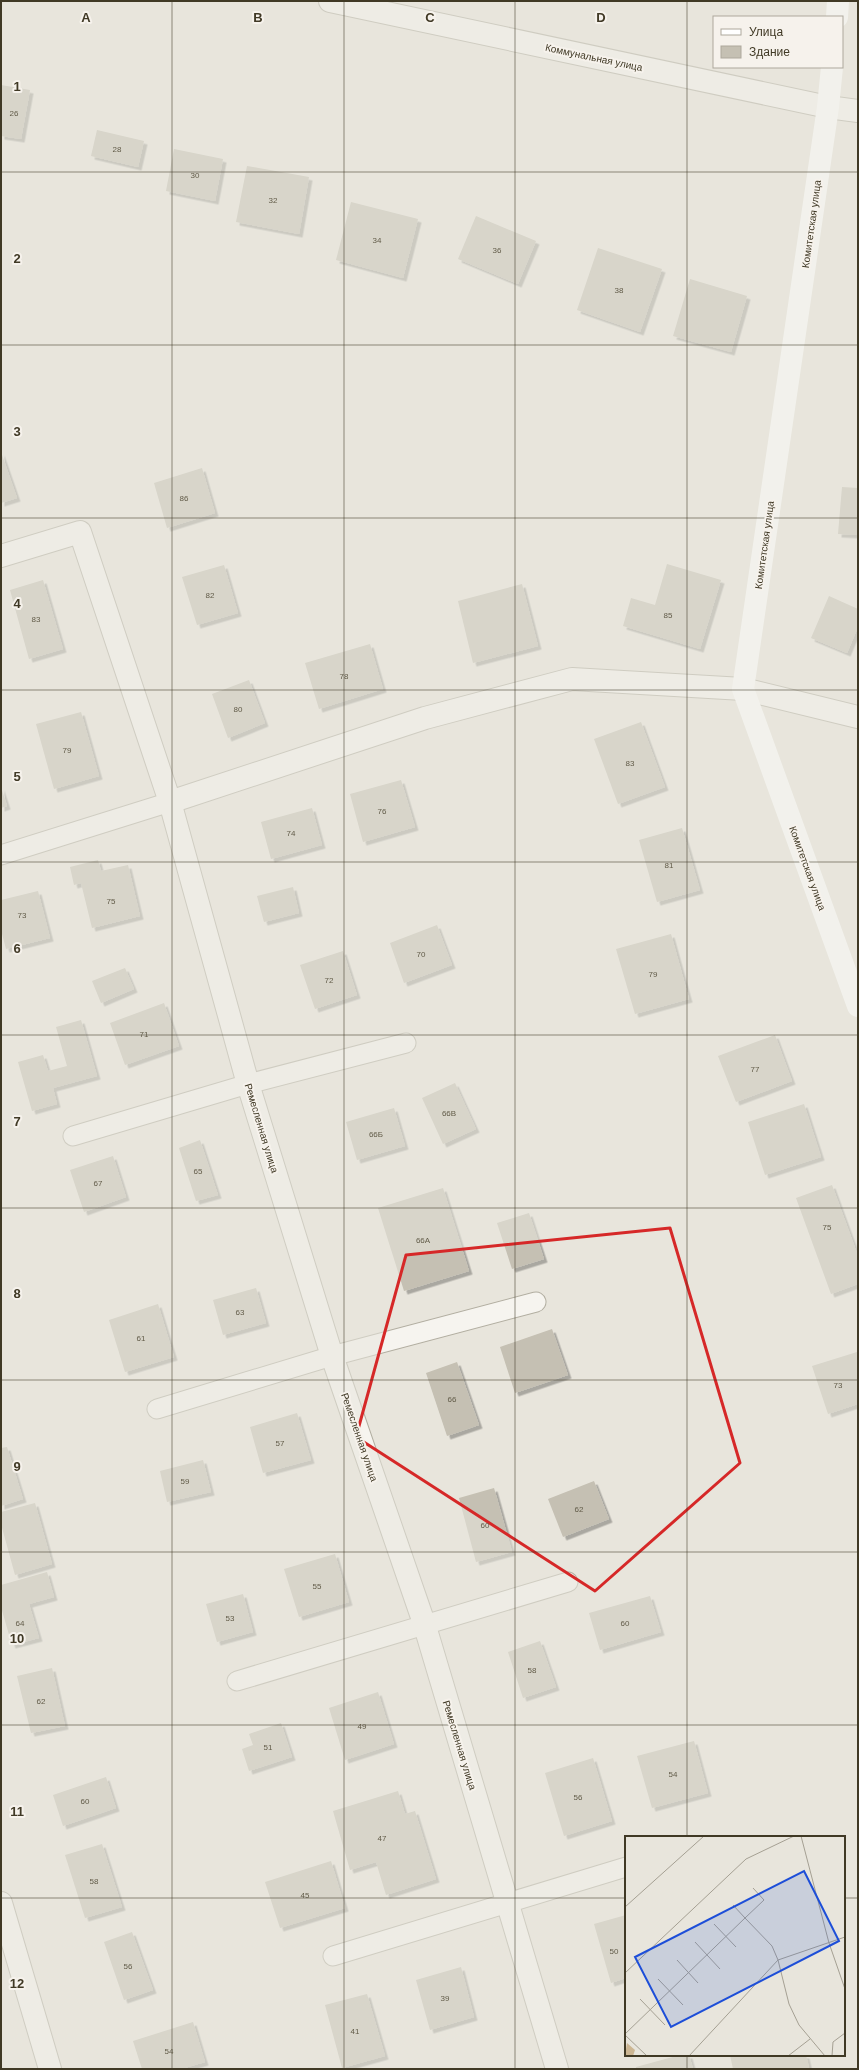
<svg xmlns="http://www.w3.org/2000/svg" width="859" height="2070" font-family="Arial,sans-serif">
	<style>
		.building { fill: #c5c0b3; filter: url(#shadow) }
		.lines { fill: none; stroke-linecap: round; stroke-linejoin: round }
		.lane-casing { stroke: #b2aea1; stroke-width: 21 }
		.street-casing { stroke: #b2aea1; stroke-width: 24 }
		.lane { stroke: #f6f4ef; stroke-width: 19 }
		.street { stroke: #f6f4ef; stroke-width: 22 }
		.secondary { stroke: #fff; stroke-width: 22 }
		.marked { fill: none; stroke: #d62828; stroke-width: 3; stroke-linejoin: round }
		.grid { fill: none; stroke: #403925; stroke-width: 1; stroke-opacity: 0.55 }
		.labels { text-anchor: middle; stroke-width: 4; stroke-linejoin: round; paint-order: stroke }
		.number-label { font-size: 8px; fill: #615b48 }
		.street-label { font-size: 10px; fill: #403925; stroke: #f6f2ec }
		.inset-road { fill: none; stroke: #a5a093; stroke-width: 1 }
		.view { fill: #1d4ed8; fill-opacity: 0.15; stroke: #1d4ed8; stroke-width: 2 }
		.inset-edge { fill: none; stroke: #403925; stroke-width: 2 }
		.grid-label { font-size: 13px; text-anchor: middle; font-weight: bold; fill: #403925; stroke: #f6f2ec; stroke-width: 4; stroke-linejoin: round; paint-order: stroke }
	</style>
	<defs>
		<filter id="shadow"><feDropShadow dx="3.5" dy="3.5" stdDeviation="0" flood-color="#0004"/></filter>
	</defs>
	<rect width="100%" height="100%" fill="#e8e5dc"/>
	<!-- building -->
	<g class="building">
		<path d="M1,85L30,90L21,139L1,136Z"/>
		<path d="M97,130L144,141L138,167L91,156Z"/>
		<path d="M174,149L223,159L215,201L166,191Z"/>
		<path d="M247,166L309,177L299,234L236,222Z"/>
		<path d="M351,202L418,219L403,278L336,260Z"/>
		<path d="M476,216L536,241L518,284L458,259Z"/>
		<path d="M598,248L662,269L640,332L577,310Z"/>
		<path d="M690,279L747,296L731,352L673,336Z"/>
		<path d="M1,452L17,498L1,503Z"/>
		<path d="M202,468L215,513L167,528L154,483Z"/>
		<path d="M842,487L858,488V535L838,534Z"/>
		<path d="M667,564L721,580L700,649L623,626L631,598L655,605Z"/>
		<path d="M224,565L238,613L197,625L182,577Z"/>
		<path d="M43,580L63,649L29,659L10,590Z"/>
		<path d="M522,584L538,646L473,663L458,601Z"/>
		<path d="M829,596L858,609V627L847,653L811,638Z"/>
		<path d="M370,644L383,689L319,709L305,663Z"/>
		<path d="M249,680L265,723L228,738L212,694Z"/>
		<path d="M81,712L99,776L54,789L36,724Z"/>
		<path d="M641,722L665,787L618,804L594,739Z"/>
		<path d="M401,780L415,827L363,842L350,794Z"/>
		<path d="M1,787L7,806L1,808Z"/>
		<path d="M312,808L322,845L271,859L261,822Z"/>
		<path d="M682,828L700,890L657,902L639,840Z"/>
		<path d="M98,860L101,871L128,865L140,916L92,928L81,883L74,885L70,867Z"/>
		<path d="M293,887L299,913L264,922L257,896Z"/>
		<path d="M38,891L50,938L6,949L1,930V900Z"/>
		<path d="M437,925L452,965L404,983L390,943Z"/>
		<path d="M671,934L689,999L635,1014L616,949Z"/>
		<path d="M343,951L357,995L315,1009L300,965Z"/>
		<path d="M125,968L134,989L101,1003L92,981Z"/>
		<path d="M164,1003L179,1046L125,1065L110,1023Z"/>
		<path d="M81,1020L97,1076L53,1088L57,1104L32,1111L18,1062L43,1055L48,1071L67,1066L56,1027Z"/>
		<path d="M775,1035L792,1081L736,1102L718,1056Z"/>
		<path d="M455,1083L476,1129L443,1144L422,1098Z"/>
		<path d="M804,1104L821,1157L765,1175L748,1122Z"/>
		<path d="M394,1108L405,1146L357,1160L346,1122Z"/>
		<path d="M200,1140L218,1195L196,1201L179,1148Z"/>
		<path d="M113,1156L126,1197L84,1212L70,1170Z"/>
		<path d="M832,1185L858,1256V1284L831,1294L796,1198Z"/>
		<path d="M443,1188L469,1271L404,1291L378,1208Z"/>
		<path d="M529,1213L544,1259L512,1269L497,1223Z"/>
		<path d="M256,1288L266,1323L223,1335L213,1300Z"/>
		<path d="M158,1304L174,1357L125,1372L109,1320Z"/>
		<path d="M552,1329L568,1375L515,1393L500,1347Z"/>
		<path d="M857,1352L858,1404L828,1414L812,1366Z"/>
		<path d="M457,1362L479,1425L447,1436L426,1373Z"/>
		<path d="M297,1413L311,1460L263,1473L250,1427Z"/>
		<path d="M7,1447L23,1499L1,1506V1448Z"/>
		<path d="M203,1460L211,1492L167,1502L160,1471Z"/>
		<path d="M594,1481L609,1519L563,1537L548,1499Z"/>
		<path d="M494,1488L512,1552L476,1562L459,1498Z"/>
		<path d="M35,1503L52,1564L15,1575L1,1524V1512Z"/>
		<path d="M335,1554L349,1602L299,1617L284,1569Z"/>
		<path d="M47,1572L54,1597L29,1604L39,1638L12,1645L1,1607V1585Z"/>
		<path d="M243,1594L253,1632L217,1642L206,1604Z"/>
		<path d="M650,1596L661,1632L600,1650L589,1613Z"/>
		<path d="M540,1641L556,1687L523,1698L508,1652Z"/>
		<path d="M52,1668L65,1726L31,1733L17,1676Z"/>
		<path d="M378,1692L394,1744L345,1760L329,1708Z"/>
		<path d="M281,1723L292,1757L249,1771L242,1749L253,1745L249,1734Z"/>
		<path d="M694,1741L708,1793L652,1808L637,1756Z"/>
		<path d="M593,1758L612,1821L564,1836L545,1773Z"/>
		<path d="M106,1777L116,1808L63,1826L53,1795Z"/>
		<path d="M398,1791L405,1814L415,1811L436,1879L386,1895L376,1862L350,1870L333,1811Z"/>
		<path d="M102,1844L122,1907L85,1918L65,1855Z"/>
		<path d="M331,1861L345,1908L280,1928L265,1882Z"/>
		<path d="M626,1915V1978L611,1983L594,1924Z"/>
		<path d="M132,1932L153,1990L124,2000L104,1942Z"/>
		<path d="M461,1967L474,2017L430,2030L416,1980Z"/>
		<path d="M367,1994L385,2056L342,2068L325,2005Z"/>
		<path d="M193,2022L205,2062L181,2069H142L133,2041Z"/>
		<path d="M680,2055H689L693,2069H636V2067Z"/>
		<path d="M730,2055H806L809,2068L733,2069Z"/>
	</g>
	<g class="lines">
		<defs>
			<g id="lane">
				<path d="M1,855L170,802"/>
				<path d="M73,1136L248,1084L406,1043"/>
				<path d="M157,1409L332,1356L536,1302"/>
				<path d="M237,1681L568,1582"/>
				<path d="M333,1956L626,1867"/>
			</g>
			<g id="street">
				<path d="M330,1L828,107L858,111"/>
				<path d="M1,556L80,532L170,802L425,718L572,679L743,689L858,717"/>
				<path d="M170,802L248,1084L332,1356L424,1623L557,2069"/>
				<path d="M1,1903L50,2069"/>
			</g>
		</defs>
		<!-- lane casing -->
		<use href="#lane" class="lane-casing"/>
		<!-- street casing -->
		<use href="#street" class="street-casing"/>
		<!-- lane -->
		<use href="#lane" class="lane"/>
		<!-- street -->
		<use href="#street" class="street"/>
		<!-- secondary -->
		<g class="secondary">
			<path d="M837,17L838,1"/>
			<path d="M832,67L828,107L743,689L858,1006"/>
		</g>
	</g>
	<!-- marked area -->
	<path d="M0 0H859V2070H0ZM670,1228L740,1463L595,1591L356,1437L406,1255Z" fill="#e8e5dc" fill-opacity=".55" fill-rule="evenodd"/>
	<path class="marked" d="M670,1228L740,1463L595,1591L356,1437L406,1255Z"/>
	<!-- grid -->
	<path class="grid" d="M172,1V2069M344,1V2069M515,1V2069M687,1V1837M1,172H858M1,345H858M1,518H858M1,690H858M1,862H858M1,1035H858M1,1208H858M1,1380H858M1,1552H858M1,1725H858M1,1898H626M844,1898H858M687,2055V2069"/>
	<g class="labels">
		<!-- number labels -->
		<g class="number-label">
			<text x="14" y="116">26</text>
			<text x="117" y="152">28</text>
			<text x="195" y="178">30</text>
			<text x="273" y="203">32</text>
			<text x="377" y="243">34</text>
			<text x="497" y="253">36</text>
			<text x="619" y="293">38</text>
			<text x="184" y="501">86</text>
			<text x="210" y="598">82</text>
			<text x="668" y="618">85</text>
			<text x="36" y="622">83</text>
			<text x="344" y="679">78</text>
			<text x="238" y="712">80</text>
			<text x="67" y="753">79</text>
			<text x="630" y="766">83</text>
			<text x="382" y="814">76</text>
			<text x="291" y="836">74</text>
			<text x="669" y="868">81</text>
			<text x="111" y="904">75</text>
			<text x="22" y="918">73</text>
			<text x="421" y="957">70</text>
			<text x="653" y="977">79</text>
			<text x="329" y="983">72</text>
			<text x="144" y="1037">71</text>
			<text x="755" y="1072">77</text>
			<text x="449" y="1116">66В</text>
			<text x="376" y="1137">66Б</text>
			<text x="198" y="1174">65</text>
			<text x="98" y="1186">67</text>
			<text x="827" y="1230">75</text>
			<text x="423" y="1243">66А</text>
			<text x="240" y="1315">63</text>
			<text x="141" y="1341">61</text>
			<text x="838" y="1388">73</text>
			<text x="452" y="1402">66</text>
			<text x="280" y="1446">57</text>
			<text x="185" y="1484">59</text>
			<text x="579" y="1512">62</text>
			<text x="485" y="1528">60</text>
			<text x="317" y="1589">55</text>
			<text x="230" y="1621">53</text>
			<text x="20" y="1626">64</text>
			<text x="625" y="1626">60</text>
			<text x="532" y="1673">58</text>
			<text x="41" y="1704">62</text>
			<text x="362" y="1729">49</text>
			<text x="268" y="1750">51</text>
			<text x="673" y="1777">54</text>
			<text x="578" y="1800">56</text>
			<text x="85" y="1804">60</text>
			<text x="382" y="1841">47</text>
			<text x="94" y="1884">58</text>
			<text x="305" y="1898">45</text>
			<text x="614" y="1954">50</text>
			<text x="128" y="1969">56</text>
			<text x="445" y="2001">39</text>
			<text x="355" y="2034">41</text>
			<text x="169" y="2054">54</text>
		</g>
		<!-- street labels -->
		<g class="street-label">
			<text transform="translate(594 57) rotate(12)" y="4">Коммунальная улица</text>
			<text transform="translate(811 224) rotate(-82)" y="4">Комитетская улица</text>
			<text transform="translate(764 545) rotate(-82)" y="4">Комитетская улица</text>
			<text transform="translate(808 868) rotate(70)" y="4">Комитетская улица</text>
			<text transform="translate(262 1128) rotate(73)" y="4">Ремесленная улица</text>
			<text transform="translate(360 1437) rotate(71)" y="4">Ремесленная улица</text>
			<text transform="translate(460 1745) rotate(73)" y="4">Ремесленная улица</text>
		</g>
	</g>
	<!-- overview -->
	<g transform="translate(625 1836)">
		<rect width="220" height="220" fill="#e8e5dc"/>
		<path d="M2,207L10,214L8,220L0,219Z" fill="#ccb693"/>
		<path class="inset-road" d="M176,0L204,107L220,153M128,52L139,64L120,82L147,110L153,124L164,168L174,189L200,220M0,71L79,0M89,88L111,111M70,106L95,133M52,124L73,147M0,137L121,23L169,0M33,143L58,169M15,163L40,189M0,198L120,82L108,69M0,199L22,220M64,220L153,124L220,101M163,220L185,203M207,220L208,206L220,197"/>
		<path class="view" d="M179,35L214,105L46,191L10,121Z"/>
		<rect width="220" height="220" class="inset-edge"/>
	</g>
	<g class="grid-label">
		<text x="86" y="22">A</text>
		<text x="258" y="22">B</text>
		<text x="430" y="22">C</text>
		<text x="601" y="22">D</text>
		<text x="17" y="91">1</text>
		<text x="17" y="263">2</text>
		<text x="17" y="436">3</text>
		<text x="17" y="608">4</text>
		<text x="17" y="781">5</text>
		<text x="17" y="953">6</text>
		<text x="17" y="1126">7</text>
		<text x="17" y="1298">8</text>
		<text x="17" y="1471">9</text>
		<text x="17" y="1643">10</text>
		<text x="17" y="1816">11</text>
		<text x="17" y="1988">12</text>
	</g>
	<!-- border -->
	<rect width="859" height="2070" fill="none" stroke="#403925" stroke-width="4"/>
	<!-- legend -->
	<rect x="713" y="16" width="130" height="52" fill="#f6f2ec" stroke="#ada89c"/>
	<rect x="721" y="29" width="20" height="6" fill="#ffffff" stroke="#ada89c"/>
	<text x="749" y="36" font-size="12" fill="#403925">Улица</text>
	<rect x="721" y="46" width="20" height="12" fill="#c5c0b3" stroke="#ada89c"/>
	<text x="749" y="56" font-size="12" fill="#403925">Здание</text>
</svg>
